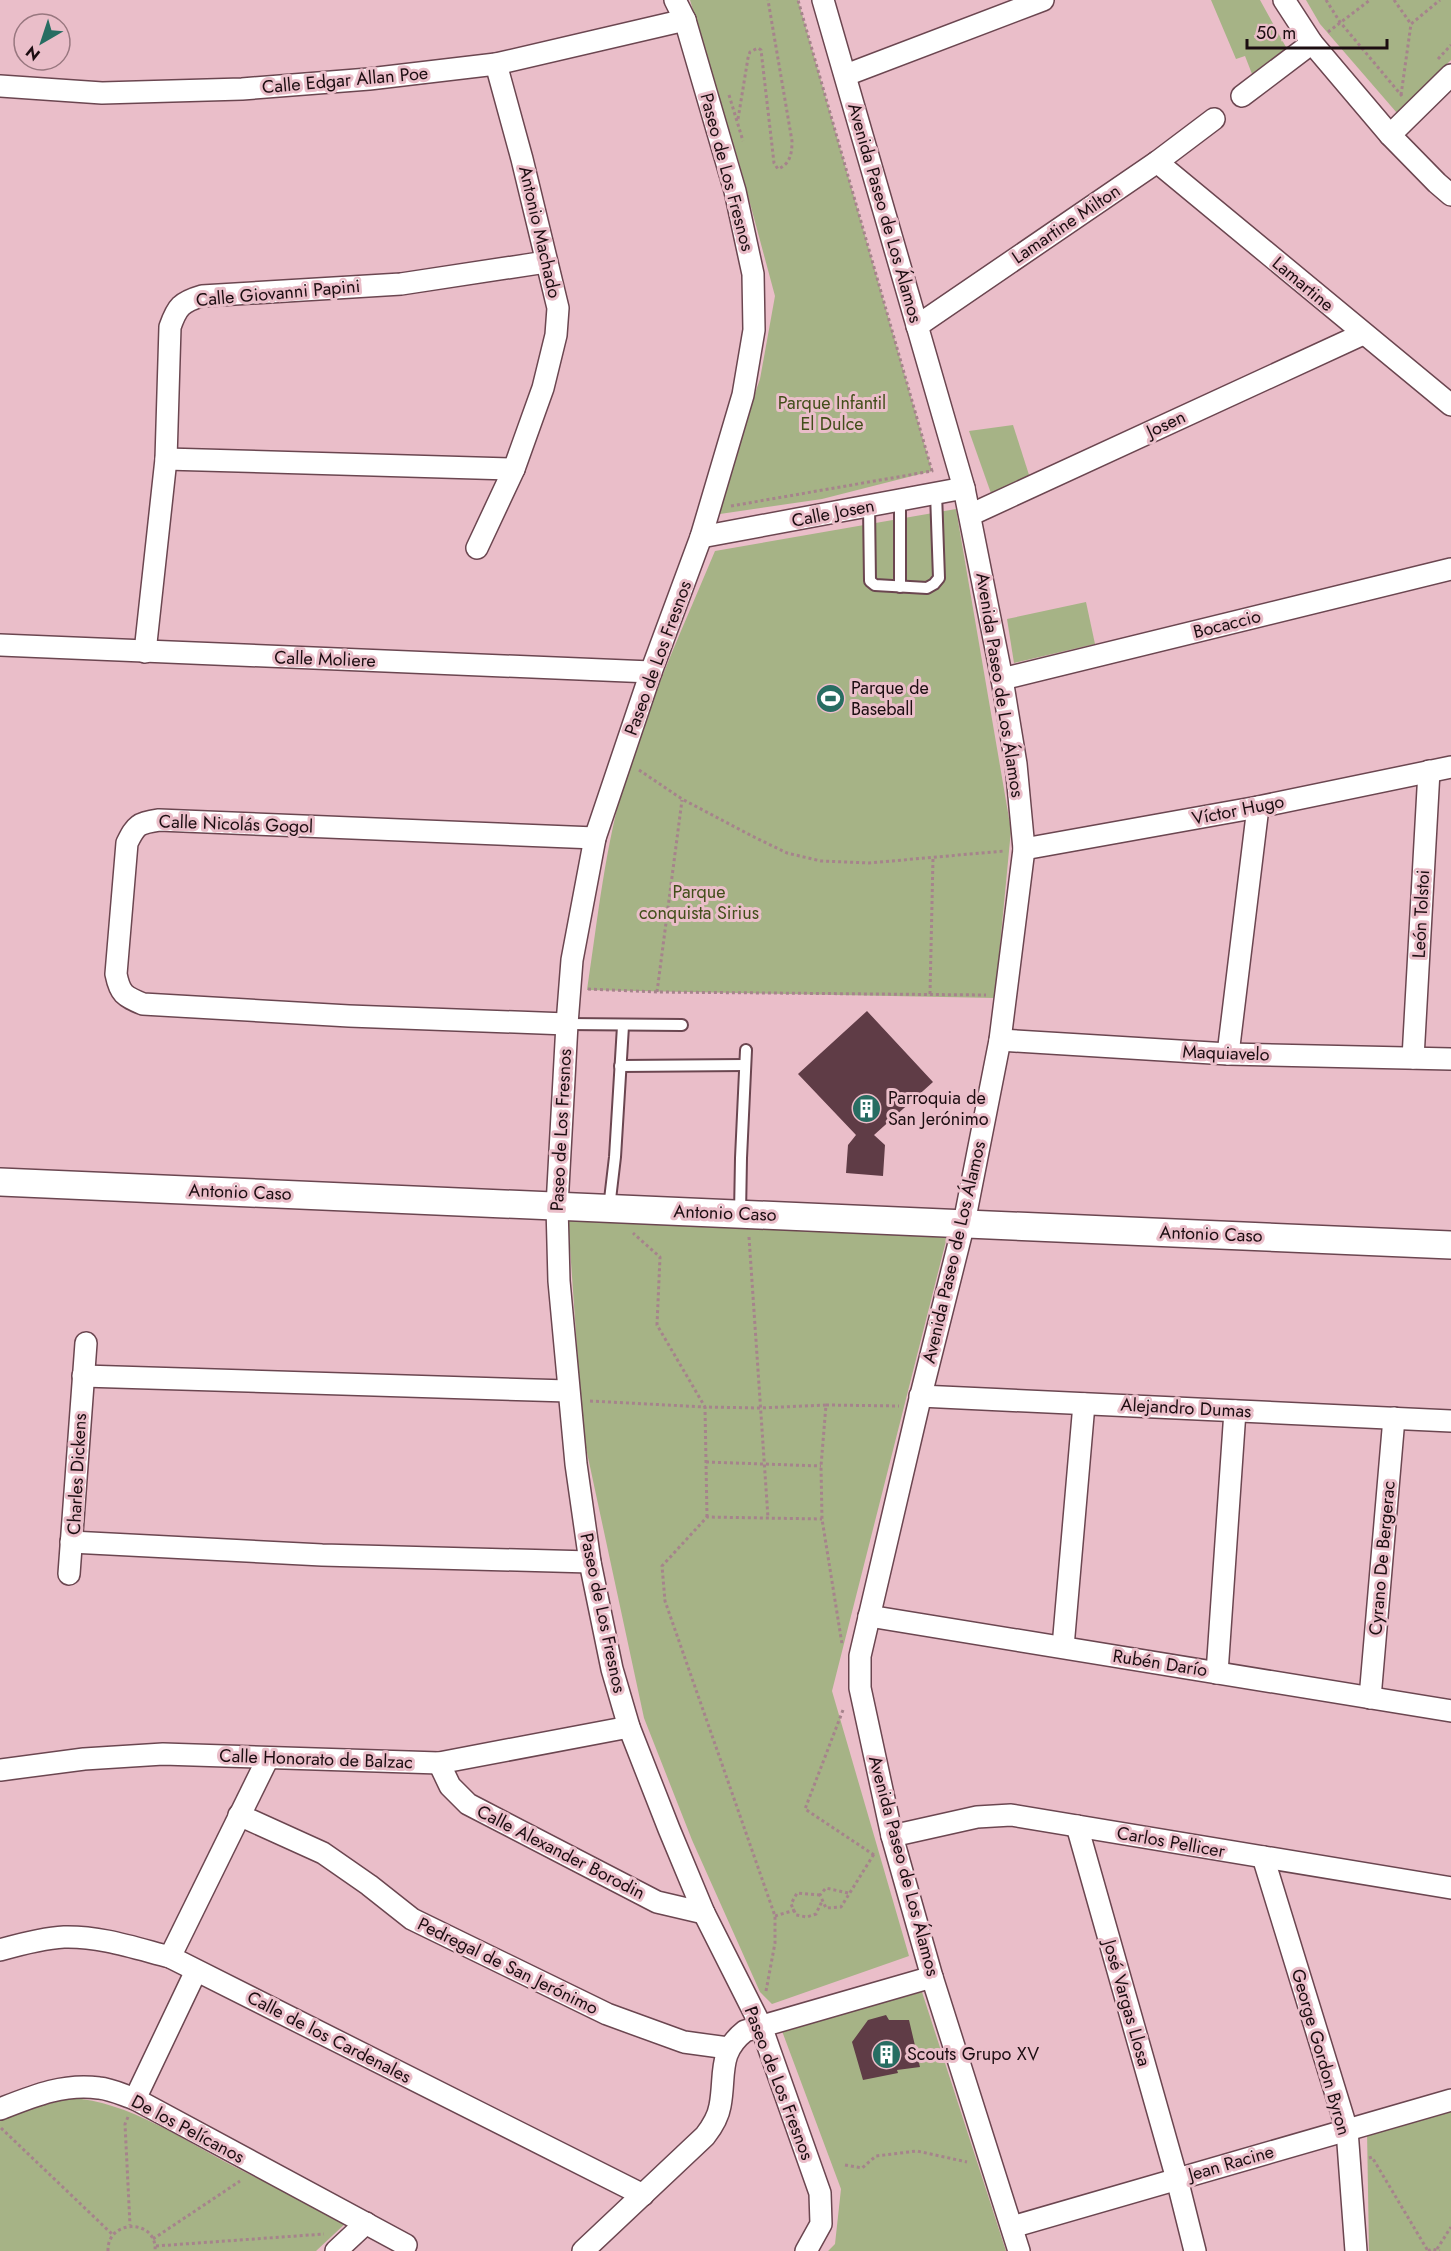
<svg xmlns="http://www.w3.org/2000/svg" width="1451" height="2251" font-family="Jost,sans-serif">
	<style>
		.green { fill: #a6b386 }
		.building { fill: #5f3c46 }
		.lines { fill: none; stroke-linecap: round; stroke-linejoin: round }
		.service-casing { stroke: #6b4650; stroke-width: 14 }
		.minor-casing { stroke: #6b4650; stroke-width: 24 }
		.tertiary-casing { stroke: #6b4650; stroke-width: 30 }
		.path { stroke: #a6838c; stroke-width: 3; stroke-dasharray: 3 3; stroke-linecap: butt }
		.service { stroke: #fff; stroke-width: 10 }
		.minor { stroke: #fff; stroke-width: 21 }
		.tertiary { stroke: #fff; stroke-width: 27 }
		.labels { text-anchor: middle; stroke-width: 6; stroke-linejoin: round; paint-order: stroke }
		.street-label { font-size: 18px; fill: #1c0d11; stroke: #eabec9 }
		.park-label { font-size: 18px; fill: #424e1a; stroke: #eabec9 }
		.poi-label { font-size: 18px; fill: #1c0d11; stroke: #eabec9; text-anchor: start }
	</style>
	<rect width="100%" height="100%" fill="#eabec9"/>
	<!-- green -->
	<g class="green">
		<path d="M690,0H798L932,471L822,499L713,515L760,379L775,296L740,166Z"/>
		<path d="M1211,0H1260L1287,49L1252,74L1245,56L1236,59Z"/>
		<path d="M1306,0H1451V60L1397,113L1320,24Z"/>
		<path d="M1013,425L1030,478L993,499L969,431Z"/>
		<path d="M956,509L1011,830L995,998L587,990C598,918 605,845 626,776C650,699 684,625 715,551Z"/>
		<path d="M1086,602L1095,644L1014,663L1007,619Z"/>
		<path d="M568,1219L948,1233L832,1691L909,1956L772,2004L760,1992L692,1840L644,1718L583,1434Z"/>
		<path d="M922,1992L1006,2251H828L835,2244L841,2189L782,2031Z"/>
		<path d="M71,2098C128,2101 185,2141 235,2167C272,2186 310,2203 348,2221L316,2251H0V2117Z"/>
		<path d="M1451,2107V2251H1369L1367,2130Z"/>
	</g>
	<!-- building -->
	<g class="building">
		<path d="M867,1011L933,1082L874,1135L885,1145L883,1176L846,1173L848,1145L856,1135L798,1074Z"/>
		<path d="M886,2015L889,2020H909L920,2067L897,2070L898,2073L863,2080L852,2042L868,2020Z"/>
	</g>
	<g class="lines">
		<defs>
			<g id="service">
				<path d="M900,500V587"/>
				<path d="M869,506L870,581L875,585L927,588L934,584L939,578L936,493"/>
				<path d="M567,1024L682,1025"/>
				<path d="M620,1066L745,1065"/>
				<path d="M609,1208L615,1157L623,1026"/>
				<path d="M740,1214L741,1158L746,1050"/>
			</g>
			<g id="minor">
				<path d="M675,0L685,20L735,191L753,274L754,330L743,395L701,537L651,672L595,838L572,960L567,1024L557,1206L559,1281L576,1464L590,1562L612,1669L629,1727L669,1829L704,1913L761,2026L820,2193L821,2224L806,2251"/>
				<path d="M823,0L964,488L1002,679L1016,764L1024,849L1000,1040L964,1223L919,1403L860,1656V1688L892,1836L932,1977L1019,2251"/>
				<path d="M1284,0L1312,43L1390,135L1437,183L1451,195"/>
				<path d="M846,75L1043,0"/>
				<path d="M0,86L102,93L242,89L369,79L496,64L685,20"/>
				<path d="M1242,96L1312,43"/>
				<path d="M1390,135L1451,75"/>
				<path d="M1157,162L1451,405"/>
				<path d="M917,326L1157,162L1214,119"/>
				<path d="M166,459L514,469"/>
				<path d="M970,515L1363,334"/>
				<path d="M701,537L964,488"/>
				<path d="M477,548L514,469L543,388L556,335L558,308L522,159L496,64"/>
				<path d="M0,645L651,672"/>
				<path d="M145,652L166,459L170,327C177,307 181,302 202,296L401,284L546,262"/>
				<path d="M1002,679L1451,569"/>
				<path d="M1024,849L1258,807L1451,767"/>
				<path d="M567,1024L349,1016L143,1004C124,996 120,994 116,974L127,843C136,825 138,823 159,820L595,838"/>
				<path d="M1000,1040L1228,1054L1451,1059"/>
				<path d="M1228,1054L1258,807"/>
				<path d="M1413,1058L1429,771"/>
				<path d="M83,1376L568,1391"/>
				<path d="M920,1396L1451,1421"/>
				<path d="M71,1542L322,1555L590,1562"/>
				<path d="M69,1574L86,1343"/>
				<path d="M869,1616L1451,1711"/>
				<path d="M1063,1647L1084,1404"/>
				<path d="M1217,1673L1235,1411"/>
				<path d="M1370,1698L1394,1418"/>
				<path d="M439,1763L450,1786L468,1804L657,1902L704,1913"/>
				<path d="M0,1770L84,1759L163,1754L439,1763L629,1727"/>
				<path d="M239,1815L323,1853L369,1885L412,1919L607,2014L684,2042L728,2048"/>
				<path d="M1077,1826L1177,2179L1195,2251"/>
				<path d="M892,1836L977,1817L1011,1815L1451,1888"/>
				<path d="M1263,1857L1347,2130L1356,2251"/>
				<path d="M0,1950C21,1944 43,1938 64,1937C100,1936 135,1948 170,1957L643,2195"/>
				<path d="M170,1957L268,1758"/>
				<path d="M135,2099L196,1971"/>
				<path d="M0,2109C33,2096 64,2083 99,2088C111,2089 123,2095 135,2099L406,2245"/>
				<path d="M1012,2227L1451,2100"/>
				<path d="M336,2251L366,2223"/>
				<path d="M583,2251L705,2136C712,2127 718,2118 720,2106C726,2075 717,2053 745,2031L932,1977"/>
			</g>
			<path id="tertiary" d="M0,1182L1451,1245"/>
		</defs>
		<!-- service casing -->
		<use href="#service" class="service-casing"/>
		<!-- minor casing -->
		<use href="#minor" class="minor-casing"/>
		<!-- tertiary casing -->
		<use href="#tertiary" class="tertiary-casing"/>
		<!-- path -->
		<g class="path">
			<path d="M1326,0L1340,22L1402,96"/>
			<path d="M1394,0L1411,24"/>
			<path d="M1328,32L1370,0"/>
			<path d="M1438,59L1451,45"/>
			<path d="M729,95L743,141"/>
			<path d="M1401,95L1411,24L1440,0"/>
			<path d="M738,119L748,58L750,52L758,48L761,50L774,163L778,169C790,164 792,154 792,141L768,0"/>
			<path d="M731,506L932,471L798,0"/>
			<path d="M639,770L682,799L752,836L787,853L821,861L869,863L1004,851"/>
			<path d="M588,989L657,992L986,995"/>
			<path d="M657,992L682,800"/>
			<path d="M930,994L933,858"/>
			<path d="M749,1237L768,1518"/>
			<path d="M590,1401L705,1407L657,1325L660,1257L633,1233"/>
			<path d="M826,1405L899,1406"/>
			<path d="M706,1462L821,1466"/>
			<path d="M707,1517L705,1407L760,1408L826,1405L821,1466L822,1519L842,1644"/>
			<path d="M843,1710L805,1809L874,1855"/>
			<path d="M848,1893L826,1888L820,1895L826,1908L841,1907L874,1854"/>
			<path d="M820,1895L797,1893L791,1904L796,1915L807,1917L816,1914L822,1901"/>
			<path d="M775,1916L795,1910"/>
			<path d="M766,1991L775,1943V1916L665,1601L662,1566L707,1517L822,1519"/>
			<path d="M128,2117L125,2124L130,2225"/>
			<path d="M1,2128L113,2235"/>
			<path d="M1369,2158L1372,2157L1428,2251"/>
			<path d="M845,2165L862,2168L876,2156L917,2151L967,2162"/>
			<path d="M153,2239L240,2181"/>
			<path d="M156,2246L324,2234"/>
			<path d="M1437,2249L1451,2227"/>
			<path d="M108,2251C107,2218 158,2219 155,2251"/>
			<path d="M1428,2251L1432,2249L1440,2251"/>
		</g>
		<!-- service -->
		<use href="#service" class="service"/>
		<!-- minor -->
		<use href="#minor" class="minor"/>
		<!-- tertiary -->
		<use href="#tertiary" class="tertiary"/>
	</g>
	<!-- icons -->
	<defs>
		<symbol id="stadium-disc" viewBox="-11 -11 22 22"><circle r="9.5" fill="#276d62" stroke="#eabec9"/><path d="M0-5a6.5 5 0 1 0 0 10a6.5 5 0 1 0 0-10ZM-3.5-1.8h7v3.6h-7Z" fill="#fff"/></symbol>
		<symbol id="building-disc" viewBox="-11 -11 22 22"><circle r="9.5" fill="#276d62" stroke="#eabec9"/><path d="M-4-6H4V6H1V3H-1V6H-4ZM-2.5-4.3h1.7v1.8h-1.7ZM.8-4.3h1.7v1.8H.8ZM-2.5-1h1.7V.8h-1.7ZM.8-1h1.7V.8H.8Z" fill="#fff"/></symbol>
	</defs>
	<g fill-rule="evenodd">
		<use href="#stadium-disc" x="814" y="682" width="33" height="33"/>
		<use href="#building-disc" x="850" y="1092" width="33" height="33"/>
		<use href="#building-disc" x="870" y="2038" width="33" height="33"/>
	</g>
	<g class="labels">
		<!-- street labels -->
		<g class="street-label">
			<text transform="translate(345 80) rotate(-5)" y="6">Calle Edgar Allan Poe</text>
			<text transform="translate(727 172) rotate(75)" y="6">Paseo de Los Fresnos</text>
			<text transform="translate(885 213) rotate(74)" y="6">Avenida Paseo de Los Álamos</text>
			<text transform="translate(1066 224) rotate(-34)" y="6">Lamartine Milton</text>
			<text transform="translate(540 232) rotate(77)" y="6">Antonio Machado</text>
			<text transform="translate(1303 284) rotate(40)" y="6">Lamartine</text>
			<text transform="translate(278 293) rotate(-5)" y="6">Calle Giovanni Papini</text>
			<text transform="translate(1166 424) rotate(-25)" y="6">Josen</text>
			<text transform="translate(833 513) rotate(-11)" y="6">Calle Josen</text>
			<text transform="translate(1227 624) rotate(-14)" y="6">Bocaccio</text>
			<text transform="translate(658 658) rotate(-70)" y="6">Paseo de Los Fresnos</text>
			<text transform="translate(325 659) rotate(2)" y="6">Calle Moliere</text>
			<text transform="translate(1000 685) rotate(81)" y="6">Avenida Paseo de Los Álamos</text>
			<text transform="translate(1238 810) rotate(-11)" y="6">Víctor Hugo</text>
			<text transform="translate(236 824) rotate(2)" y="6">Calle Nicolás Gogol</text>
			<text transform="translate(1421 914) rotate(-87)" y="6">León Tolstoi</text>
			<text transform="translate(1226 1053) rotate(2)" y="6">Maquiavelo</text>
			<text transform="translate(561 1130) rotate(-87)" y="6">Paseo de Los Fresnos</text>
			<text transform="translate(240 1192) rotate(2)" y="6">Antonio Caso</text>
			<text transform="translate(725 1213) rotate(2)" y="6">Antonio Caso</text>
			<text transform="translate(1211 1234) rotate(2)" y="6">Antonio Caso</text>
			<text transform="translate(954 1252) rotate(-77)" y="6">Avenida Paseo de Los Álamos</text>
			<text transform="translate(1186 1408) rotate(3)" y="6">Alejandro Dumas</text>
			<text transform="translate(77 1474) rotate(-87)" y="6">Charles Dickens</text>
			<text transform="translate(1382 1558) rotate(-85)" y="6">Cyrano De Bergerac</text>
			<text transform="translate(603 1613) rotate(78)" y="6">Paseo de Los Fresnos</text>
			<text transform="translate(1160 1663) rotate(9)" y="6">Rubén Darío</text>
			<text transform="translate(316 1759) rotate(2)" y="6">Calle Honorato de Balzac</text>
			<text transform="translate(1171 1842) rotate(10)" y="6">Carlos Pellicer</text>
			<text transform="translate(561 1852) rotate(27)" y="6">Calle Alexander Borodin</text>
			<text transform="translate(904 1866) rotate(75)" y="6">Avenida Paseo de Los Álamos</text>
			<text transform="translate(508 1966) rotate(26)" y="6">Pedregal de San Jerónimo</text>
			<text transform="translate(1127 2003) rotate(74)" y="6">José Vargas Llosa</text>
			<text transform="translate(329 2037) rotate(27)" y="6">Calle de los Cardenales</text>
			<text transform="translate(1321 2052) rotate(74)" y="6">George Gordon Byron</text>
			<text transform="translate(779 2083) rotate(69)" y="6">Paseo de Los Fresnos</text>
			<text transform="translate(188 2129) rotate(28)" y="6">De los Pelícanos</text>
			<text transform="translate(1231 2163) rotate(-16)" y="6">Jean Racine</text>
		</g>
		<!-- park labels -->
		<g class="park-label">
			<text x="832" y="409">Parque Infantil<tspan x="832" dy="21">El Dulce</tspan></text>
			<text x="699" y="898">Parque<tspan x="699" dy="21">conquista Sirius</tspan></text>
		</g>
		<!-- poi labels -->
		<g class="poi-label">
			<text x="851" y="694">Parque de<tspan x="851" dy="21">Baseball</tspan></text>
			<text x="888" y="1104">Parroquia de<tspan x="888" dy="21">San Jerónimo</tspan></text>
			<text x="907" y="2060">Scouts Grupo XV</text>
		</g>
	</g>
	<!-- north arrow -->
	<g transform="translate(42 42) rotate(219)"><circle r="28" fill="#eabec9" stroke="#98777f" stroke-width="1.5"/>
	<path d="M0-4.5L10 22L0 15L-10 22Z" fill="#276d62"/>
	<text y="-9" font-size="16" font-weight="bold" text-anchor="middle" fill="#1c0d11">N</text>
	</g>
	<!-- scale -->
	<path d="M1247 39v9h140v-9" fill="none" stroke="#1c0d11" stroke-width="3"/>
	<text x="1256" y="39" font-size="18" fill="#1c0d11" stroke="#eabec9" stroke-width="4.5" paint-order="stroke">50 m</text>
</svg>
